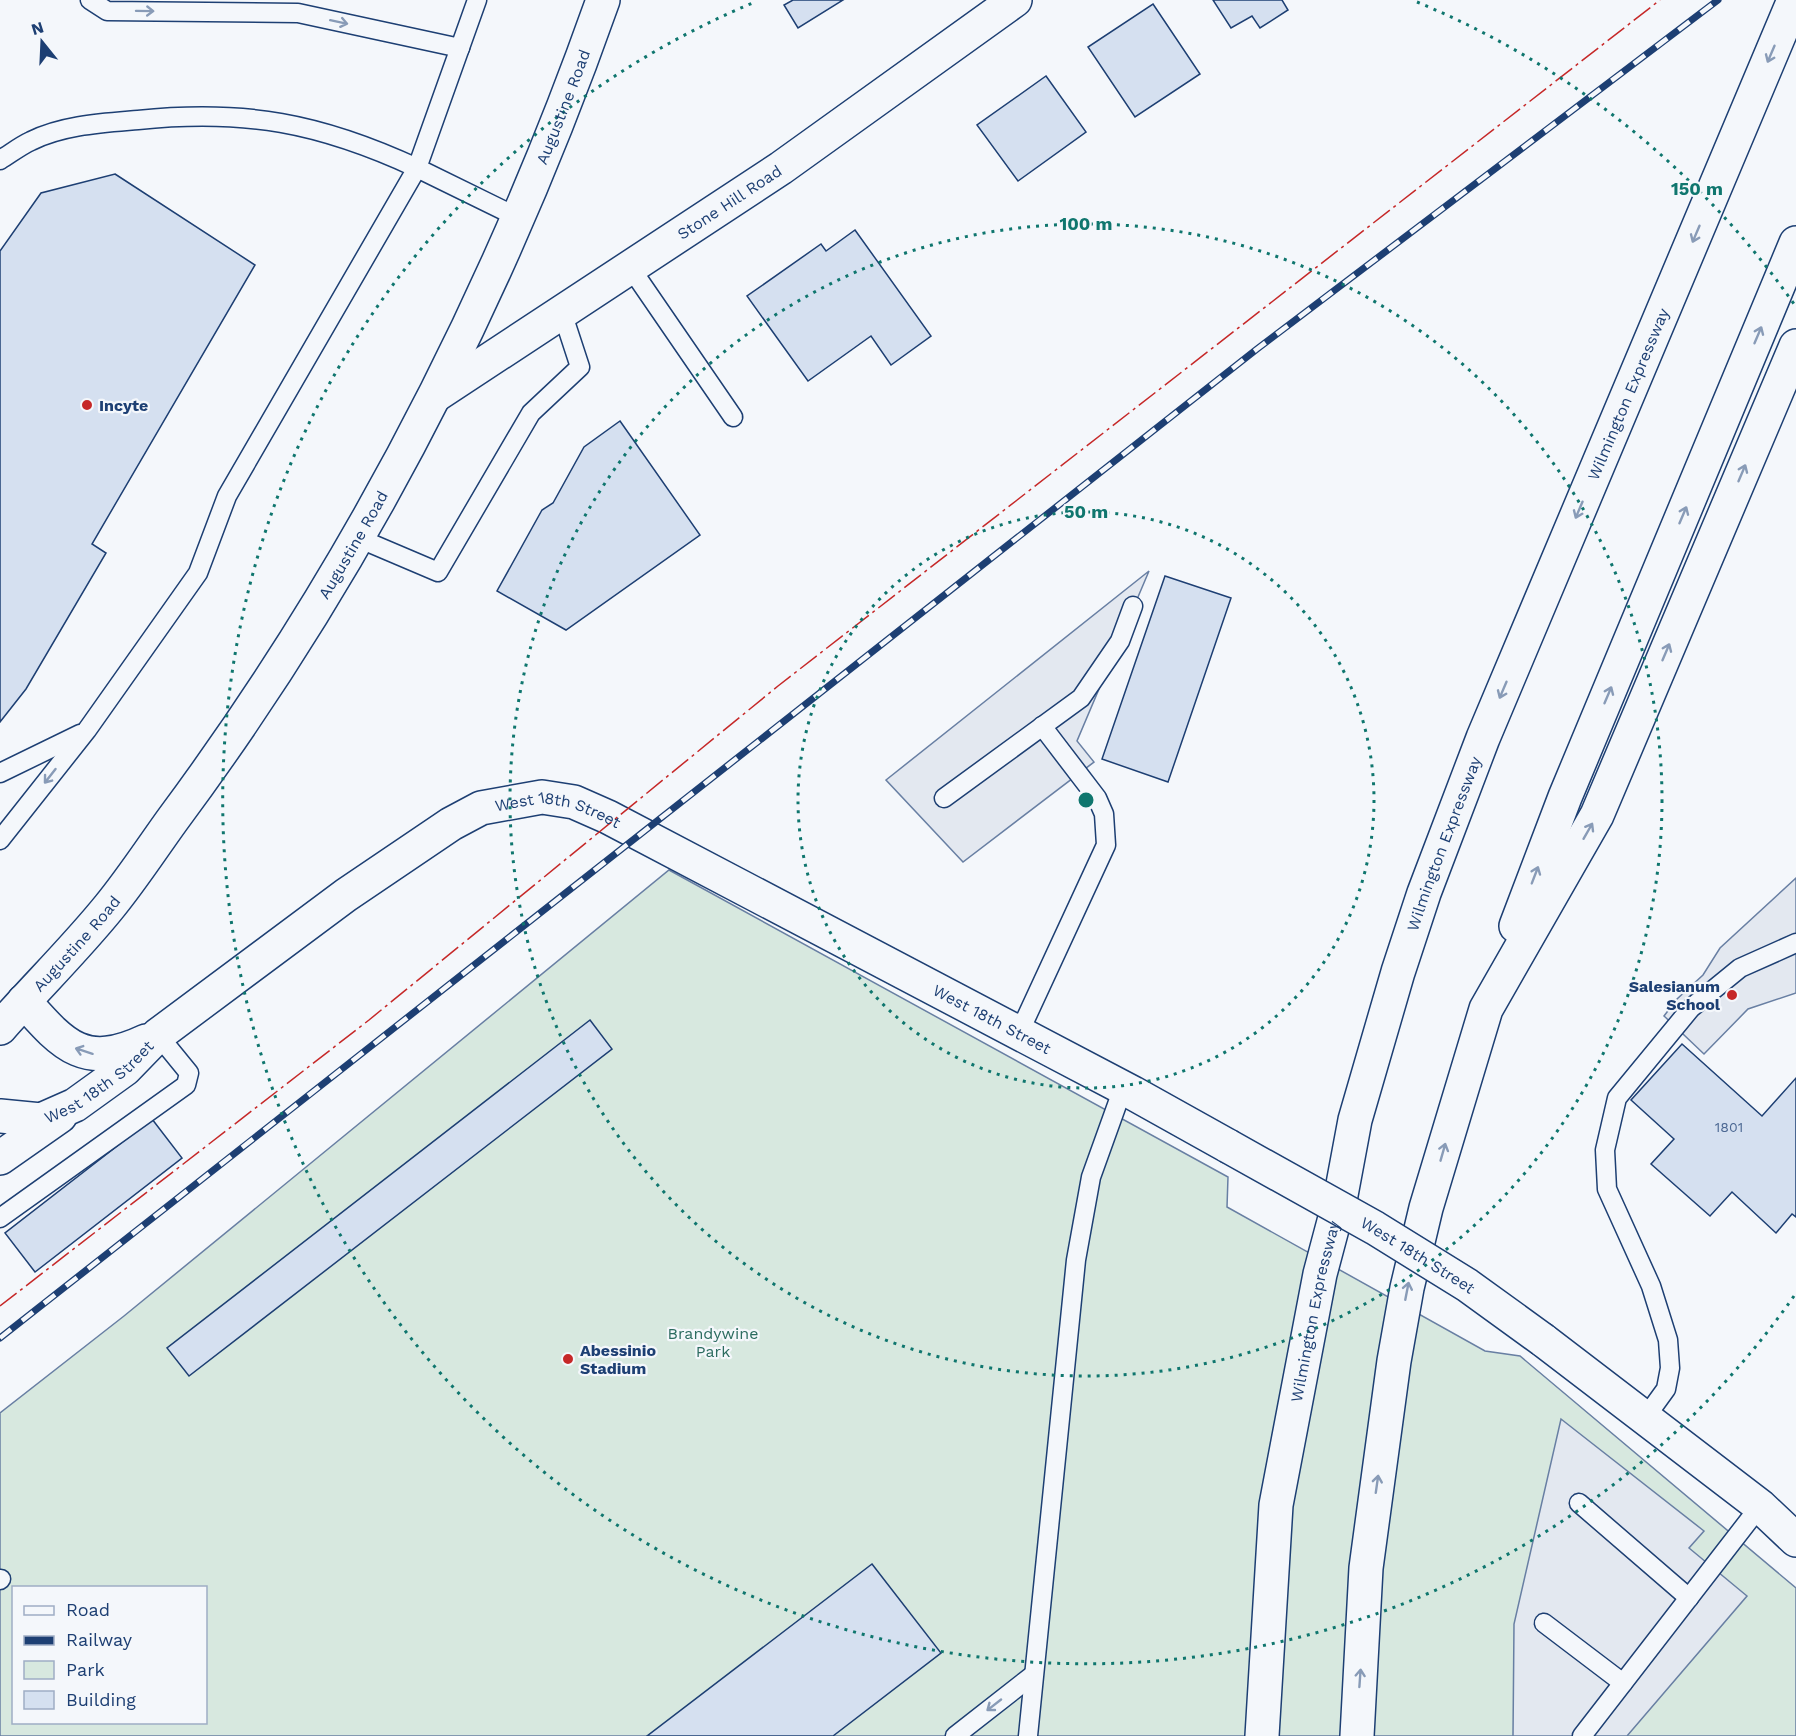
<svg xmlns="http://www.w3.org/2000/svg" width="1796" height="1736" font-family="'Work Sans',sans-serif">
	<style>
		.green { fill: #d7e8df; stroke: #687fa3; stroke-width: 1.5; fill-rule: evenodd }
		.parking { fill: #e3e8f0; stroke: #687fa3; stroke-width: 1.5 }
		.building { fill: #d5e0f0; stroke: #1d3f73; stroke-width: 1.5 }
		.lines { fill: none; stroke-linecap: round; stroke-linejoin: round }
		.lane-casing { stroke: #1d3f73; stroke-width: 21 }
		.street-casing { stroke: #1d3f73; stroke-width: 36 }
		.secondary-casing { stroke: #1d3f73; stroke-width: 36 }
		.highway-casing { stroke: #1d3f73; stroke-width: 36 }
		.lane { stroke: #f4f7fb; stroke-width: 18 }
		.street { stroke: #f4f7fb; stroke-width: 33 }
		.secondary { stroke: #f4f7fb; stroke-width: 33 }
		.highway { stroke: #f4f7fb; stroke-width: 33 }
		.rail-casing { stroke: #1d3f73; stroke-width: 7 }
		.rail { stroke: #f4f7fb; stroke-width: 4.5; stroke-dasharray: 14; stroke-linecap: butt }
		.secondary-bridge-casing { stroke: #1d3f73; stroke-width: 36; stroke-linecap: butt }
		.secondary-bridge { stroke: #f4f7fb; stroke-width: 33 }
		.power { stroke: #c62828; stroke-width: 1.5; stroke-dasharray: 21 4.5 3 4.5; stroke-linecap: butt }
		.oneway { stroke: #889bb7 }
		.ring { fill: none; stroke: #0f766e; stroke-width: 3; stroke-dasharray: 3 6 }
		.poi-dot { fill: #c62828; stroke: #f4f7fb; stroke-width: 2 }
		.labels { text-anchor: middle; stroke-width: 4.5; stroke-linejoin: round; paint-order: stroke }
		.number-label { font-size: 14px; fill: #4b6792 }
		.street-label { font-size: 16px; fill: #1d3f73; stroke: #f4f7fb }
		.poi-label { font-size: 16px; font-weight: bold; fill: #1d3f73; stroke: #f4f7fb; text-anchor: start }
		.park-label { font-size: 16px; fill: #2c6c60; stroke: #f4f7fb }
		.centre { fill: #0f766e; stroke: #f4f7fb; stroke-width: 3 }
		.ring-label { font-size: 18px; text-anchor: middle; font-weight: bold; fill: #0f766e; stroke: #f4f7fb; stroke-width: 4.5; stroke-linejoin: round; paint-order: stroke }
	</style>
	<rect width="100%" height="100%" fill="#f4f7fb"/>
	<!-- green -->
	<path class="green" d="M669,870L1228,1177L1227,1207L1485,1351L1520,1356L1796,1588V1736H0V1413L124,1316ZM14,1588H206V1722H14Z"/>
	<!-- parking -->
	<g class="parking">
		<path d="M1149,571L1077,741L1094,762L963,862L886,780Z"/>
		<path d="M1796,878V993L1748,1009L1704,1054L1664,1016L1677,999L1703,975L1720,948Z"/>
		<path d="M1561,1419L1704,1531L1689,1548L1747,1596L1627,1736H1513L1514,1624Z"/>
	</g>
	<!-- building -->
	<g class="building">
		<path d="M793,0H843L798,28L784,5Z"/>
		<path d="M1213,0H1282L1288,10L1260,28L1252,16L1231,28Z"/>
		<path d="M1153,4L1200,74L1135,117L1088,47Z"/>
		<path d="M1046,76L1086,132L1018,181L977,125Z"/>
		<path d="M115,174L255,265L92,544L106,553L26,689L0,722V251L41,193Z"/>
		<path d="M855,230L931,336L891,365L871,336L808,381L747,296L821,244L826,251Z"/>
		<path d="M620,421L700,535L566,630L497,591L542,510L553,503L584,447Z"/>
		<path d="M1165,576L1231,598L1168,782L1102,759Z"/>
		<path d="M590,1020L612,1049L189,1376L167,1348Z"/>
		<path d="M1682,1044L1762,1116L1796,1078V1217L1792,1214L1776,1233L1732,1192L1710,1216L1651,1164L1674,1139L1631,1100Z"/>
		<path d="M152,1119L182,1158L35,1272L5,1233Z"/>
		<path d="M872,1564L941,1653L833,1736H647Z"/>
	</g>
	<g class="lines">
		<defs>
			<g id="lane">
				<path d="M90,0L107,11L298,13L460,48"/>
				<path d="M477,0L417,168L517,217"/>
				<path d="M0,160C10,154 20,146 31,141C63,125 103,123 138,120C245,109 320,123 417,168L227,496L198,573L87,730L0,840"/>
				<path d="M630,267L733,417"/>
				<path d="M358,538L438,572L531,413L580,367L562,312"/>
				<path d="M0,773L80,734"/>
				<path d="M944,798L1081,698L1120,641L1133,606"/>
				<path d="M1019,1033L1106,845L1104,814L1097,798L1042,726"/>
				<path d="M0,1218L186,1085L189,1073L158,1035"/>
				<path d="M1645,1418L1666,1389L1670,1368L1668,1340L1651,1286L1607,1189L1605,1150L1617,1098L1691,1008L1740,968L1796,943"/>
				<path d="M1579,1503L1689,1598"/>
				<path d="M0,1580L1,1579"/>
				<path d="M1544,1623L1623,1683"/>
				<path d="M955,1736L1033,1675"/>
				<path d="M1028,1736L1076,1260L1091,1177L1123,1088"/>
				<path d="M1582,1736L1760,1506"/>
			</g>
			<g id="street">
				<path id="s1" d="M436,395L781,168L1015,0"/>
			</g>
			<g id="secondary">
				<path d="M24,1001C64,1046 84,1070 146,1041"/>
				<path id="s2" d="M0,1028C36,987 75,949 109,907C132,879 152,848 173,819C358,570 500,292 603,0"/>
				<path id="s3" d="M0,1116L41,1120L75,1105L125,1069L158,1035L346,895L451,824L481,808L542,797L574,802L608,817L1133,1093L1228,1146"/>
				<path d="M0,1158L60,1116"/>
				<path d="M1543,1340L1760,1506L1796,1540"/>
			</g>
			<g id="highway">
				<path d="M1516,926L1565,797L1796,243"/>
				<path id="s4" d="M1262,1736L1276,1505L1320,1274L1341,1195L1355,1120L1398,972L1424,893L1483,738L1794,0"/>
				<path d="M1357,1736L1366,1568L1394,1361L1407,1288L1426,1208L1486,1009L1597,815L1796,346"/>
			</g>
		</defs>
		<!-- lane casing -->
		<use href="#lane" class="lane-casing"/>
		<!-- street casing -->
		<use href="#street" class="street-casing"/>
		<!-- secondary casing -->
		<use href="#secondary" class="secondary-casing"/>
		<!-- highway casing -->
		<use href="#highway" class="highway-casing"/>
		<!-- lane -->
		<use href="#lane" class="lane"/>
		<!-- street -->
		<use href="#street" class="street"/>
		<!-- secondary -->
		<use href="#secondary" class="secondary"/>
		<!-- highway -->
		<use href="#highway" class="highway"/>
		<defs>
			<path id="rail" d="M0,1338L1257,349L1718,0"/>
		</defs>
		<!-- rail casing -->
		<use href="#rail" class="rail-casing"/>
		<!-- rail -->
		<use href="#rail" class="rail"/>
		<defs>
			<g id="secondary-bridge">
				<path id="s5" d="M1228,1146L1375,1228L1467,1285L1543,1340"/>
			</g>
		</defs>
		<!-- secondary-bridge casing -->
		<use href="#secondary-bridge" class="secondary-bridge-casing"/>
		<!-- secondary-bridge -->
		<use href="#secondary-bridge" class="secondary-bridge"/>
		<!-- power -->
		<path class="power" d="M0,1306L369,1020L778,686L1660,0"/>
	</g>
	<!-- one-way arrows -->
	<defs><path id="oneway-shaft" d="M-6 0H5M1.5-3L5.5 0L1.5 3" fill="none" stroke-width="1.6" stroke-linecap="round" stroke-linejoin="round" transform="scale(1.5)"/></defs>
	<g class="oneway">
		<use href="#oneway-shaft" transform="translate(145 11) rotate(1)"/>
		<use href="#oneway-shaft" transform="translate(339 22) rotate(12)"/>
		<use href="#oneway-shaft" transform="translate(1771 54) rotate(113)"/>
		<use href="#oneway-shaft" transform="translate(1696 234) rotate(113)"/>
		<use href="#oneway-shaft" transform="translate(1758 335) rotate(-67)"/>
		<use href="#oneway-shaft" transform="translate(1742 473) rotate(-67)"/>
		<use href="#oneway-shaft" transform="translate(1579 510) rotate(113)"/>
		<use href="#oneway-shaft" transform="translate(1683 515) rotate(-67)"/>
		<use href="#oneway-shaft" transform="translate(1666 652) rotate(-67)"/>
		<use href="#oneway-shaft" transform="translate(1503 690) rotate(113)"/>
		<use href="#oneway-shaft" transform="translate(1608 695) rotate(-67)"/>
		<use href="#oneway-shaft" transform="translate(50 776) rotate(128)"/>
		<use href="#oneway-shaft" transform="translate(1588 831) rotate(-60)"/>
		<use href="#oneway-shaft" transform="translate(1535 875) rotate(-69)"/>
		<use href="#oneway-shaft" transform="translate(84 1051) rotate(-162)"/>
		<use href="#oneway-shaft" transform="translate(1443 1152) rotate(-74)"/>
		<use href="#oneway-shaft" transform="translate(1407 1291) rotate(-79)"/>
		<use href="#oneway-shaft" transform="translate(1377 1484) rotate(-82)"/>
		<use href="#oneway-shaft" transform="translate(1360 1678) rotate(-86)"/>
		<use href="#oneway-shaft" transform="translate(994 1705) rotate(142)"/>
	</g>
	<!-- distance rings -->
	<g class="ring">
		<circle cx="1086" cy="800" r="288"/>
		<circle cx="1086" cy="800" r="576"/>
		<path d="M1794 1296A864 864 0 1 1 755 2M1417 2A864 864 0 0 1 1794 304"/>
	</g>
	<!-- markers -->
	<g class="poi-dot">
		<circle cx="87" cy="405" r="6"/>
		<circle cx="1732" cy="995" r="6"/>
		<circle cx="568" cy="1359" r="6"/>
	</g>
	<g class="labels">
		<!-- number labels -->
		<g class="number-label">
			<text x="1729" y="1132">1801</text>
		</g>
		<!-- street labels -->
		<g class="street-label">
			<text dy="6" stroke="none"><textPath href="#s2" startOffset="1086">Augustine Road</textPath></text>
			<text dy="6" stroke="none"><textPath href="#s1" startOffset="351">Stone Hill Road</textPath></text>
			<text dy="6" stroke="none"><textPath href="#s4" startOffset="1401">Wilmington Expressway</textPath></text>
			<text dy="6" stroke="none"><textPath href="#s2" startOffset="600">Augustine Road</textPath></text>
			<text dy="6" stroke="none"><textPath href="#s3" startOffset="662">West 18th Street</textPath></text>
			<text dy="6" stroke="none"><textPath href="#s4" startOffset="915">Wilmington Expressway</textPath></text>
			<text dy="6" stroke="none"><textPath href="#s2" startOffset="114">Augustine Road</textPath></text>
			<text dy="6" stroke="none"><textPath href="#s3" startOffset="1148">West 18th Street</textPath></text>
			<text dy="6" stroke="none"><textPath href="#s3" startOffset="111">West 18th Street</textPath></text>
			<text dy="6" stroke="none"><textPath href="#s5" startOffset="219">West 18th Street</textPath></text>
			<text dy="6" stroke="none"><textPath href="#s4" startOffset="429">Wilmington Expressway</textPath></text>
		</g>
		<!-- poi labels -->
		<g class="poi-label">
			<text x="99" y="411">Incyte</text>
			<text x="1720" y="992" text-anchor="end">Salesianum<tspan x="1720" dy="18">School</tspan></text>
			<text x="580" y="1356">Abessinio<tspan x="580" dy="18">Stadium</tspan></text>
		</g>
		<!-- park labels -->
		<g class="park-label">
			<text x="713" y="1339">Brandywine<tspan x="713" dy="18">Park</tspan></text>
		</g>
	</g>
	<circle cx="1086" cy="800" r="9" class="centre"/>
	<g class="ring-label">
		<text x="1697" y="195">150 m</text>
		<text x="1086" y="230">100 m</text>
		<text x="1086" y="518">50 m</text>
	</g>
	<!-- legend -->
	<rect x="12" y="1586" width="195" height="138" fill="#f4f7fb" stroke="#9eadc5" stroke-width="1.5"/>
	<rect x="24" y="1606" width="30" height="9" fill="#f4f7fb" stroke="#9eadc5" stroke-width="1.5"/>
	<text x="66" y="1616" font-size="18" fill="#1d3f73">Road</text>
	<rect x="24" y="1636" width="30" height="9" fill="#1d3f73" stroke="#9eadc5" stroke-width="1.5"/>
	<text x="66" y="1646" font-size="18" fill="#1d3f73">Railway</text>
	<rect x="24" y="1661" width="30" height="18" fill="#d7e8df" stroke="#9eadc5" stroke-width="1.5"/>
	<text x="66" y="1676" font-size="18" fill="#1d3f73">Park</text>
	<rect x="24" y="1691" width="30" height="18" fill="#d5e0f0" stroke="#9eadc5" stroke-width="1.5"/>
	<text x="66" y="1706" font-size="18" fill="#1d3f73">Building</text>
	<!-- north arrow -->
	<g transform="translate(42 42) rotate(342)" stroke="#f4f7fb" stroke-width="4.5" paint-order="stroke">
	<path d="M0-4.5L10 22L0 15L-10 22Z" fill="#1d3f73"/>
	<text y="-9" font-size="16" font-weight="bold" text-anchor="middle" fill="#1d3f73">N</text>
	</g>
</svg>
